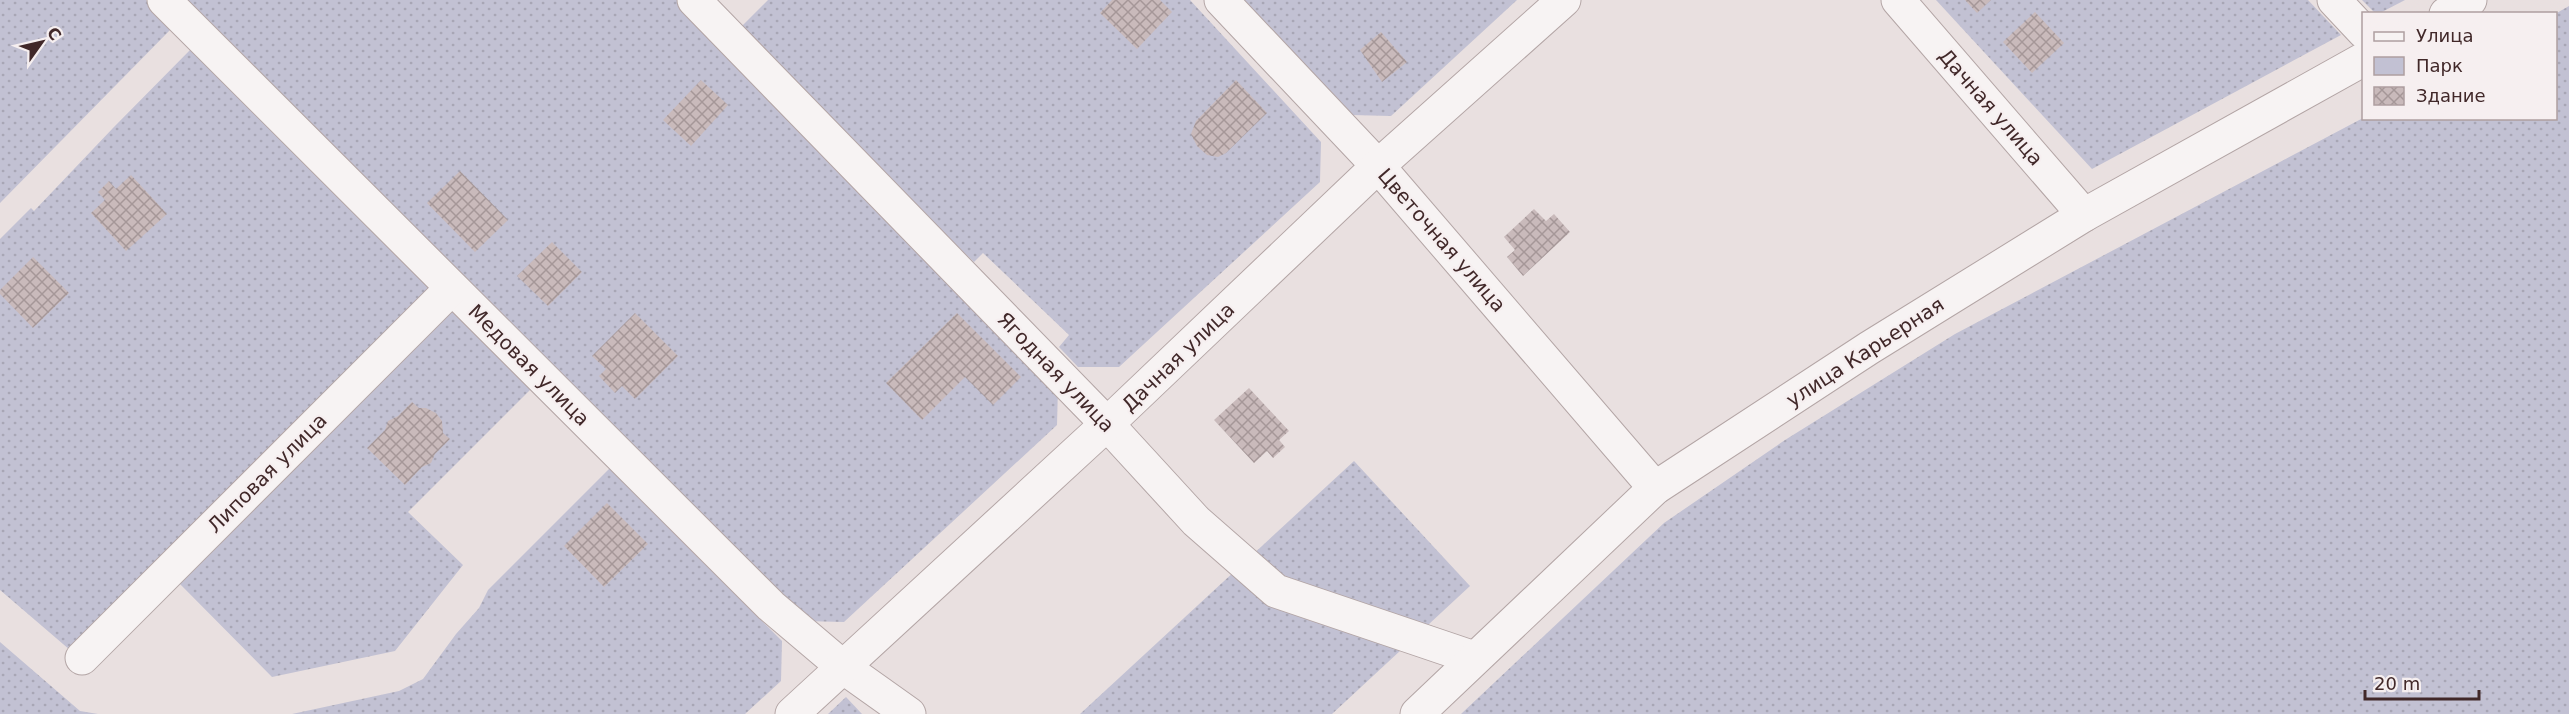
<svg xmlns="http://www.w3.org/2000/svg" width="2569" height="714" font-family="'DejaVu Sans',sans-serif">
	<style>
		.green { fill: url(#green-dots) }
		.building { fill: url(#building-cross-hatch) }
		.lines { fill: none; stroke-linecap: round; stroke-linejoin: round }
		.minor-casing { stroke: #b3a5a5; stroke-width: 35 }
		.minor { stroke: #f7f3f3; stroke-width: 33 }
		.labels { text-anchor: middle; stroke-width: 4.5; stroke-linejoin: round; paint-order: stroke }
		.street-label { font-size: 20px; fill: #412829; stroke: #f6eff0 }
	</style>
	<defs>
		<pattern id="green-dots" width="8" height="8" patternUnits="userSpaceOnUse" patternTransform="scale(1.5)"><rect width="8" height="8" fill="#c2c1d3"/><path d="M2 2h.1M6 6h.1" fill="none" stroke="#a8a6b5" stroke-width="1.8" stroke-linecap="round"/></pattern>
		<pattern id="building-cross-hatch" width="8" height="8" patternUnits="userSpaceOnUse" patternTransform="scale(1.5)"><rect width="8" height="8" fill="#c9babb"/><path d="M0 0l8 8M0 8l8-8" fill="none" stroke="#a59798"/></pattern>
	</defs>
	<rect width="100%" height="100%" fill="#e9e0e0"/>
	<!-- green -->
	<g class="green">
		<path d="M0,0H146L173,27L0,203Z"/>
		<path d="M182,0H679L1058,386L1057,425L844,622L803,621Z"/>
		<path d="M768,0H1190L1321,142L1320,182L1119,367H1078L1059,347L1069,335L983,253L974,262L893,186L741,27Z"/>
		<path d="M1244,0H1517L1391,116L1351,115Z"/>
		<path d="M1936,0H2308L2341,35L2092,169Z"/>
		<path d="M2362,0H2405L2380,13H2375Z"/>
		<path d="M2569,6V714H1461L1664,523L1785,440L1955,334L2363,118H2556L2555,14Z"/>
		<path d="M193,47L433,290L70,650L0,590V239L31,208L34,211L113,128Z"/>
		<path d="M452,308L532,388L408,512L463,565L395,651L272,677L177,581Z"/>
		<path d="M1354,461L1470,586L1332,714H1080Z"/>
		<path d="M610,468L782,641L781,681L745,714H292L399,691L423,679L456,634L479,608L488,590Z"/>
		<path d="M0,642L80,711L98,714H0Z"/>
		<path d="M846,697L862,714H828Z"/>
	</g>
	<!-- building -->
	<g class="building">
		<path d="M1112,0H1160L1172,12L1137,49L1100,13Z"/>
		<path d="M1965,0H1991L1977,13Z"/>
		<path d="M2035,12L2064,43L2032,73L2003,42Z"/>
		<path d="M1381,32L1407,62L1382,82L1360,50Z"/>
		<path d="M701,80L728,105L691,146L663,120Z"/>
		<path d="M1236,80L1267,113L1226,153L1218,157L1207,155L1197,146L1191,134L1196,121Z"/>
		<path d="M460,171L508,220L475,252L427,203Z"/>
		<path d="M131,175L167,214L126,251L91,213L105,200L98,192L109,181L116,189Z"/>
		<path d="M1534,209L1546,221L1554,214L1570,232L1523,276L1507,257L1515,250L1504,237Z"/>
		<path d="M552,242L582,272L548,306L517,276Z"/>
		<path d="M33,257L69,293L33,328L0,294V290Z"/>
		<path d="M635,313L678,356L635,399L622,386L615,393L599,376L606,369L592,356Z"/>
		<path d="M957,313L1021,377L993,405L965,377L922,420L886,383Z"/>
		<path d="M1249,388L1289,431L1279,440L1285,447L1273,458L1267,451L1254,463L1214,420Z"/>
		<path d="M412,402L419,408H426L436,413L442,421L443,433L450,439L435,454L431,463L422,467L405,485L367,448L385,430L388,421L398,416Z"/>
		<path d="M607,503L648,544L604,587L564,546Z"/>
	</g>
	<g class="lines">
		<defs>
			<g id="minor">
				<path d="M164,0L771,606L843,667L909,714"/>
				<path d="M694,0L1107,424L1196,521L1276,591L1474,658"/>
				<path d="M1221,0L1378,166L1655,488"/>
				<path d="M1898,0L2084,215"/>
				<path d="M2334,0L2364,32"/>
				<path d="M2446,14L2470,0"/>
				<path d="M82,658L452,288"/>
				<path d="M792,714L1107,424L1378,166L1564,0"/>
				<path d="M1417,714L1655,488L1869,348L2084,215L2364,59"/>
			</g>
		</defs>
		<!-- minor casing -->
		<use href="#minor" class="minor-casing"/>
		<!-- minor -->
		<use href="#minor" class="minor"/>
	</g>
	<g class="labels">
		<!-- street labels -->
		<g class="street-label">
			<text transform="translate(1991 107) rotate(49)" y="7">Дачная улица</text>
			<text transform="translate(1442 240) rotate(49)" y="7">Цветочная улица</text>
			<text transform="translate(1865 352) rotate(-33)" y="7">улица Карьерная</text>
			<text transform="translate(1178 357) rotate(-44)" y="7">Дачная улица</text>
			<text transform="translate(529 365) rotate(45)" y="7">Медовая улица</text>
			<text transform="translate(1056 372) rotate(46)" y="7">Ягодная улица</text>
			<text transform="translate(267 473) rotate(-45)" y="7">Липовая улица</text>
		</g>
	</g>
	<!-- legend -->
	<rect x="2362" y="12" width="195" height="108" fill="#f6eff0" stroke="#ae9fa0" stroke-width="1.5"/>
	<rect x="2374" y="32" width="30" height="9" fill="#f7f3f3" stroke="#ae9fa0" stroke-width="1.5"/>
	<text x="2416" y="42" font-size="18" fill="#412829">Улица</text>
	<rect x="2374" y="57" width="30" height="18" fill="#c2c1d3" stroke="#ae9fa0" stroke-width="1.5"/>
	<text x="2416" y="72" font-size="18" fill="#412829">Парк</text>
	<rect x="2374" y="87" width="30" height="18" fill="url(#building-cross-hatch)" stroke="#ae9fa0" stroke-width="1.5"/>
	<text x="2416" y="102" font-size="18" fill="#412829">Здание</text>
	<!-- north arrow -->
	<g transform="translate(42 42) rotate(56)" stroke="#f6eff0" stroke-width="4.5" paint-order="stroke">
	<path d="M0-4.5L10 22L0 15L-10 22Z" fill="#412829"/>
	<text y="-9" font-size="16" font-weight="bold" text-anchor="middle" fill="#412829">С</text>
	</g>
	<!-- scale -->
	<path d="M2365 690v9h114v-9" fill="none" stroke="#412829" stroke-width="3"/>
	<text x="2374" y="690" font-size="18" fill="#412829" stroke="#f6eff0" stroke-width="4.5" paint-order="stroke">20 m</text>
</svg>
